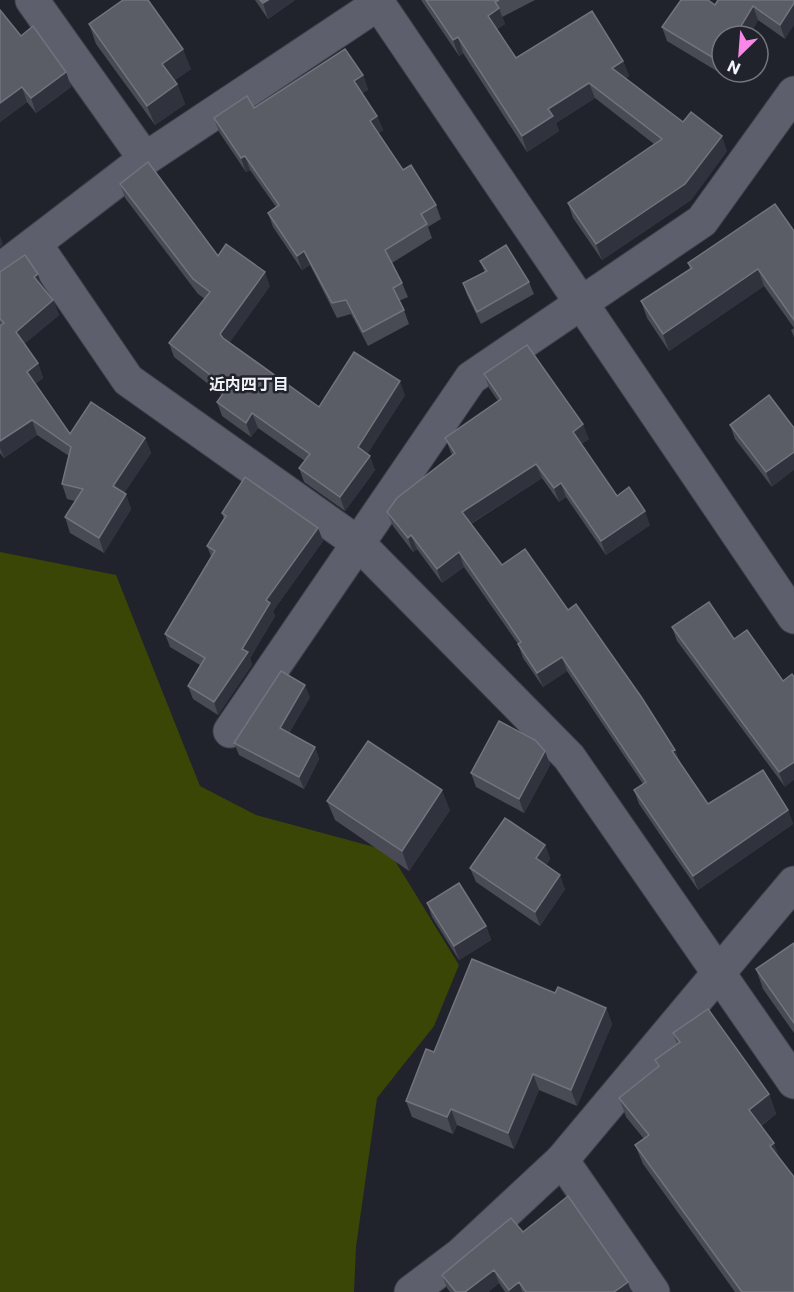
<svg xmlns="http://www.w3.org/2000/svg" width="794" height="1292" font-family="Commissioner,'Noto Sans JP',sans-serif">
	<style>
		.green { fill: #3a4605 }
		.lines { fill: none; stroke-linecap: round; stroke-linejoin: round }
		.minor-casing { stroke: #3d3f47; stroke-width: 35 }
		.minor { stroke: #5d606c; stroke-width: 33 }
		.wall { fill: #484b54 }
		.shaded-wall { fill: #30333d }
		.building { fill: #5a5d66; stroke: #72747d; stroke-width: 1.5 }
		.labels { text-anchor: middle; stroke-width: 5; stroke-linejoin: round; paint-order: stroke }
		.neighbourhood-label { font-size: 16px; font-weight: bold; fill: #f1f3f9; stroke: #20232c }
	</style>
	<rect width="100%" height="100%" fill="#20232c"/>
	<!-- green -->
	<path class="green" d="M0,552L116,575L200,786L256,815L389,851L459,965L434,1026L377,1098L356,1247L354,1292H0Z"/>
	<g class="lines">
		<defs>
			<g id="minor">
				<path d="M32,0L145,159"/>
				<path d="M376,0L794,617"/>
				<path d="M36,245L128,380L358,543L569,757L794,1082"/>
				<path d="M0,270L145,159L378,4"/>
				<path d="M230,731L471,378L702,221L794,93"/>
				<path d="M562,1160L653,1292"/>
				<path d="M411,1292L460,1255L562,1160L794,883"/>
			</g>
		</defs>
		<!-- minor casing -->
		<use href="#minor" class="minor-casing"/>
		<!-- minor -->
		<use href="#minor" class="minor"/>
	</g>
	<!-- wall -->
	<g class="wall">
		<path d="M255,0H295L268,19Z"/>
		<path d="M421,0H535L502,17L505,24L497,29L516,58L623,61L629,76L626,78L683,122L727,151L691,200L602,260L573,218L568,203L654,144L595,98L556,123L559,131L527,152L463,53L459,56Z"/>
		<path d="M794,0L785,39L758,20L749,36H722V72H727L725,76L667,41L662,27L715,5Z"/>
		<path d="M0,10L21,36L66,72L71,87L36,113L27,102L0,122Z"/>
		<path d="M89,24L191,69L175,80L177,84L185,104L155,125L96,44Z"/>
		<path d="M363,75L368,90L362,93L377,116L383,130L378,133L403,170L436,205L441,219L428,227L432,238L392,263L402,283L408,297L399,301L404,310L409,324L368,346L351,314L337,318L310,265L302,270L273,227L268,213L276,207L250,170L246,172L219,132L214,118L254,108Z"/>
		<path d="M120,184L218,256L270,286L229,343L319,407L405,395L367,454L375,470L345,511L304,482L299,468L305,461L258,428L251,437L222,416L217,402L222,395L174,357L169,343L205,299L198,294L125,198Z"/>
		<path d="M794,231V337L791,330L794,328L764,286L669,351L647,318L641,301L690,269L688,263Z"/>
		<path d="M480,261L529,282L534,294L481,324L467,295L463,283L485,273Z"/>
		<path d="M0,272L42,287L53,300L59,315L24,344L38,363L43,378L35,384L70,434L145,438L151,453L124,493L131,509L104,553L70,533L65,517L75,501L67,499L62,484L69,456L37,435L4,458L0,453Z"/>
		<path d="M484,374L589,439L581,444L617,496L650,525L606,555L566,497L559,502L542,478L471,524L502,565L568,610L675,750L680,763L708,804L788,810L793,824L698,890L639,804L634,790L643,784L567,671L543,687L523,658L518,644L464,567L442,583L417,549L413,552L393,526L387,512L452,455L445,438L498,401L489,388Z"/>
		<path d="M769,395L772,487L735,439L730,425Z"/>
		<path d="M222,513L318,528L323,541L273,611L275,616L250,658L252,665L218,715L193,699L188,686L200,665L170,647L165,634L211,556L207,546L224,519Z"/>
		<path d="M672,627L734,639L785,787L677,641Z"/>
		<path d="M310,697L289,733L315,747L319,759L304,789L239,755L234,743Z"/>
		<path d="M545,751L550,765L524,813L476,787L471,773Z"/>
		<path d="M327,801L450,810L409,871L335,820Z"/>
		<path d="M545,845L550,859L546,865L565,889L540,926L476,882L470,868Z"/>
		<path d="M427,903L486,926L491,940L459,960L432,917Z"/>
		<path d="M794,943V1033L763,989L756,969Z"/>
		<path d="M555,993L606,1008L612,1024L577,1106L539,1090L514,1149L457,1125L453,1134L412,1117L406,1101L434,1052Z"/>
		<path d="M673,1033L769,1094L776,1114L761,1126L794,1292H735L643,1164L635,1145L644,1139L626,1117L619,1098L658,1067L655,1060L677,1044Z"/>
		<path d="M523,1232L631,1292H505L499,1283L488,1292H450L447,1288L442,1275Z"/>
	</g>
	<!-- shaded-wall -->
	<g class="shaded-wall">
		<path d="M268,0H295L268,19L263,3Z"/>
		<path d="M794,3V25L785,39L780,25Z"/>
		<path d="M753,6L758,20L749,36H735Z"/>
		<path d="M499,8L505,24L494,31L488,16Z"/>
		<path d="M458,37L463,53L459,56L453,40Z"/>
		<path d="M183,49L191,69L170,84L162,64Z"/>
		<path d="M623,61L629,76L618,83L612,68Z"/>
		<path d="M66,72L71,87L36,113L31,98Z"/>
		<path d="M363,75L368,90L359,95L354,81Z"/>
		<path d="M589,83L595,98L556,123L559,131L527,152L522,136L548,109Z"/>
		<path d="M177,84L185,104L155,125L147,106Z"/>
		<path d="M22,87L27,102L0,122V103Z"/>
		<path d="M377,116L383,130L376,135L370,121Z"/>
		<path d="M722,136L727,151L691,200L602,260L596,244Z"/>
		<path d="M245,156L250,170L246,172L241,158Z"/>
		<path d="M0,236L3,244L0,247Z"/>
		<path d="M304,251L310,265L302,270L297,256Z"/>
		<path d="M758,269L764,286L669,351L663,334Z"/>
		<path d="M265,272L270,286L226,348L220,334Z"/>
		<path d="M38,274L43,289L34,277Z"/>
		<path d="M53,300L59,315L21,347L16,332Z"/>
		<path d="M38,363L43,378L32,387L27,372Z"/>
		<path d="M400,381L405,395L363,461L358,447Z"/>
		<path d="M252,413L258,428L251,437L246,423Z"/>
		<path d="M32,420L37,435L4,458L0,448V441Z"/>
		<path d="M583,424L589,439L578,446L573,432Z"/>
		<path d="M145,438L151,453L119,501L113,486Z"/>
		<path d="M794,452V470L772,487L766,472Z"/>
		<path d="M370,456L375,470L345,511L340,497Z"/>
		<path d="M536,464L542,478L467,526L462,512Z"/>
		<path d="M561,483L566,497L559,502L554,488Z"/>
		<path d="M126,494L131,509L104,553L99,538Z"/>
		<path d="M645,511L650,525L606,555L601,541Z"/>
		<path d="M318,528L323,541L273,611L275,616L250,658L252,665L218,715L214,702L242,649L266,600Z"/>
		<path d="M411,535L417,549L413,552L408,538Z"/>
		<path d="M459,552L464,567L442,583L437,569Z"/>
		<path d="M562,657L567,671L543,687L537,673Z"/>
		<path d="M305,685L310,697L284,741L280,728Z"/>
		<path d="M315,747L319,759L304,789L299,777Z"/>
		<path d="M675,750L680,764L672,751Z"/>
		<path d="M545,751L550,765L524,813L519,799Z"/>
		<path d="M794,762V780L785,787L779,772Z"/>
		<path d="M442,790L450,810L409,871L402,851Z"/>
		<path d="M788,810L793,824L698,890L693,876Z"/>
		<path d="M545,845L550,859L541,872L536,858Z"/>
		<path d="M560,875L565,889L540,926L535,912Z"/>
		<path d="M486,926L491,940L459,960L454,946Z"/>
		<path d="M606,1008L612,1024L577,1106L571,1090Z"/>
		<path d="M533,1074L539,1090L514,1149L508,1133Z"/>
		<path d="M769,1094L776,1114L756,1129L749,1110Z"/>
		<path d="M451,1109L457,1125L453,1134L447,1117Z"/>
		<path d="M774,1143L781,1163L770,1146Z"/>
		<path d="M494,1270L499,1283L488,1292H465Z"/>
		<path d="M519,1282L522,1292H510L509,1290Z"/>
		<path d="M628,1282L631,1292H614Z"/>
	</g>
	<!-- building -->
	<g class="building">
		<path d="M123,0H148L183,49L162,64L177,84L147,106L89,24Z"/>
		<path d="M260,0H268L263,3Z"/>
		<path d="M426,0H499L495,2L499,8L488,16L516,58L592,11L623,61L612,68L683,122L691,112L722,136L685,184L596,244L568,203L662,139L589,83L548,109L553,116L522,136L458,37L453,40Z"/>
		<path d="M681,0H708L715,5L718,0H794V3L780,25L753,6L735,36H722V58L720,62L662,27Z"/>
		<path d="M0,10L21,36L33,26L66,72L31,98L22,87L0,103Z"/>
		<path d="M345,49L363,75L354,81L377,116L370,121L403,170L411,165L436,205L421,214L427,224L385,250L402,283L393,288L404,310L363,332L346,300L332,303L304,251L297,256L268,213L279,205L245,156L241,158L214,118L247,96L254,108Z"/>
		<path d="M148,162L218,256L226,244L265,272L220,334L223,338L319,407L354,352L400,381L358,447L370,456L340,497L299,468L310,454L252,413L246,423L217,402L227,388L169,343L210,292L193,279L120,184Z"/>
		<path d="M775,204L794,231V320L758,269L663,334L641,301L692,268L688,263Z"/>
		<path d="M506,245L529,282L477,312L463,283L487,271L480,261Z"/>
		<path d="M25,255L38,274L34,277L53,300L16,332L38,363L27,372L70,434L91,402L145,438L113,486L126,494L99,538L65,517L83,489L62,484L71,447L32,420L0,441V326L4,323L0,319V272Z"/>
		<path d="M527,345L583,424L573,432L617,496L629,487L645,511L601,541L561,483L554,488L536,464L462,512L502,565L525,549L568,610L576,604L642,698L675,750L672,751L708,804L763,770L788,810L693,876L634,790L646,782L562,657L537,673L518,644L521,642L459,552L437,569L411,535L408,538L387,512L397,498L455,453L445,438L501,399L484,374Z"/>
		<path d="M769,395L794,428V452L766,472L730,425Z"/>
		<path d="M245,477L318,528L266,600L270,603L242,649L248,652L214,702L188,686L205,658L165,634L215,551L207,546L226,516L222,513Z"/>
		<path d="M709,602L734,639L747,630L783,681L792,674L794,677V762L779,772L672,627Z"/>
		<path d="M281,671L305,685L280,728L315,747L299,777L234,743Z"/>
		<path d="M499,721L535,740L545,751L519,799L471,773Z"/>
		<path d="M368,741L442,790L402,851L327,801Z"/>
		<path d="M505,818L545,845L536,858L560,875L535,912L470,868Z"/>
		<path d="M459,883L486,926L454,946L427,903Z"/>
		<path d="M794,943V1023L756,969Z"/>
		<path d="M472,959L555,993L558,987L606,1008L571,1090L533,1074L508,1133L451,1109L447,1117L406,1101L426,1049L434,1052Z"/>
		<path d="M708,1009L769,1094L749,1110L774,1143L770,1146L794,1177V1292H742L635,1145L649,1135L619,1098L659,1066L655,1060L680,1042L673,1033Z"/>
		<path d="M568,1196L628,1282L614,1292H526L519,1282L509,1290L494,1270L465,1292H456L442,1275L511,1218L523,1232Z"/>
	</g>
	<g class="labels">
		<!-- neighbourhood labels -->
		<g class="neighbourhood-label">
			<text x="249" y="390">近内四丁目</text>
		</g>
	</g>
	<!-- north arrow -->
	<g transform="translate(740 54) rotate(205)"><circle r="28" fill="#20232c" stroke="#74767e" stroke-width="1.5"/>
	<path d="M0-4.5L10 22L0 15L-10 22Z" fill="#fa87e7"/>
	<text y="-9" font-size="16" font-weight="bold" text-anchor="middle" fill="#f1f3f9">N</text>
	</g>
</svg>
